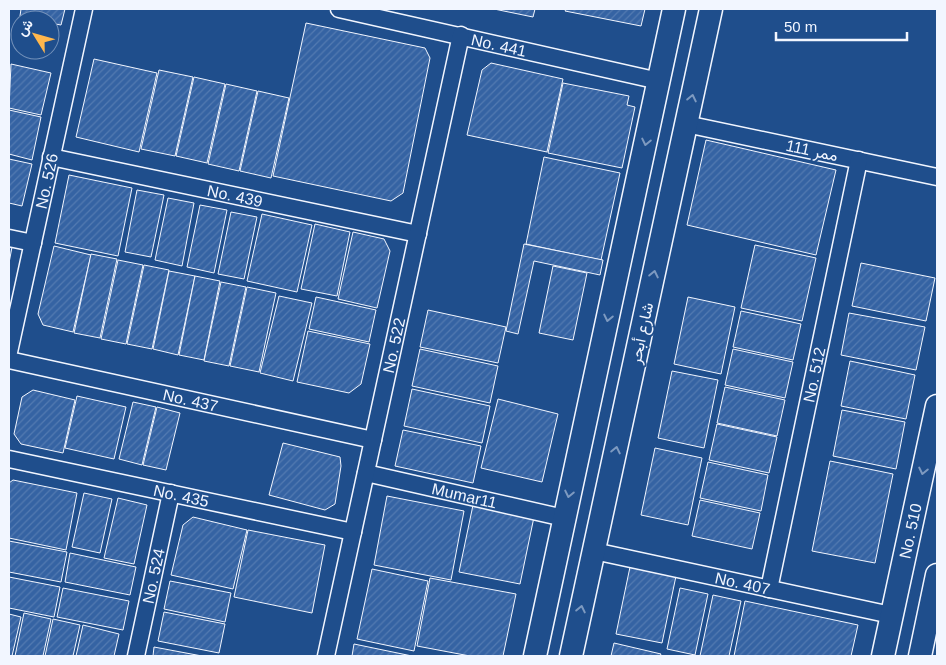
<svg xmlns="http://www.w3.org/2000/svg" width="946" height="665" font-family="Arial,Vazirmatn,sans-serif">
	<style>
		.building { fill: url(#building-hatch); stroke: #f2f6ff }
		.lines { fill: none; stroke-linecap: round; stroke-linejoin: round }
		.street-casing { stroke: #f2f6ff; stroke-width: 19 }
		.secondary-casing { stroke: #f2f6ff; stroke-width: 25 }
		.street { stroke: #1f4e8c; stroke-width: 16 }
		.secondary { stroke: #1f4e8c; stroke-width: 22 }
		.oneway { stroke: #7e9ac0 }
		.labels { text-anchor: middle; stroke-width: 4; stroke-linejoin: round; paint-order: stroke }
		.street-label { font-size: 16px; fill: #f2f6ff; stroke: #1f4e8c }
	</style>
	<defs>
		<pattern id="building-hatch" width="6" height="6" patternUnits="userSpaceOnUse" patternTransform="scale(1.25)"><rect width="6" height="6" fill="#3563a3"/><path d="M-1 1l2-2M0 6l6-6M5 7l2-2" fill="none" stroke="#537ab1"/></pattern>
	</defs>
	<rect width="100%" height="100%" fill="#1f4e8c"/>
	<!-- building -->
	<g class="building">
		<path d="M21,9H65L61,25L50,23V20L20,16Z"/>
		<path d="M494,9H535L533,17Z"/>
		<path d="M566,9H645L641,26L565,11Z"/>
		<path d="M306,23L425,48L430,58L403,193L391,201L273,176Z"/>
		<path d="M94,59L157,73L139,152L76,137Z"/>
		<path d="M491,63L563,79L547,152L467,135L482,70Z"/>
		<path d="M11,64L51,73L41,115L9,108Z"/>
		<path d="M159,70L193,77L175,156L141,149Z"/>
		<path d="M194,77L225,84L207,163L176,156Z"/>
		<path d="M563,83L629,96L627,105L635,107L622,168L548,153Z"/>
		<path d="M226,84L257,91L239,171L208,164Z"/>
		<path d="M258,91L289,98L271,178L240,171Z"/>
		<path d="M9,110L41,117L32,160L9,154Z"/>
		<path d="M706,140L836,170L816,255L687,225Z"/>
		<path d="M544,157L620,173L601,260L526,244Z"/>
		<path d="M9,159L32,164L22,206L9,203Z"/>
		<path d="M69,175L132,188L118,256L55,243Z"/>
		<path d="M137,190L164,195L151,257L125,252Z"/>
		<path d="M168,198L194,203L182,266L155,260Z"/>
		<path d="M200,205L227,210L214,273L187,267Z"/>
		<path d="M231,212L257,217L244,279L218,274Z"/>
		<path d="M262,214L312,225L297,292L247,281Z"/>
		<path d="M315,224L350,232L337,296L301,289Z"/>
		<path d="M353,232L384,239L390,251L377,308L338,299Z"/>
		<path d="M524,244L603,260L600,275L534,261L518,334L506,331Z"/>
		<path d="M755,245L816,258L802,321L741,308Z"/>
		<path d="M54,246L91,255L73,332L43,325L38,314Z"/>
		<path d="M9,247H12L9,263Z"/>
		<path d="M91,254L117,259L100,338L74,333Z"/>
		<path d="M118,260L143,265L126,344L101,339Z"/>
		<path d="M861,263L935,278L926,321L852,306Z"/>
		<path d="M144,265L169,270L152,349L127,344Z"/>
		<path d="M553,266L587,273L573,340L539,333Z"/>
		<path d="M169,271L195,276L178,355L153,349Z"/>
		<path d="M195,276L220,281L204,360L179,355Z"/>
		<path d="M221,282L246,287L229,366L204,361Z"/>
		<path d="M247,287L276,293L259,372L230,366Z"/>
		<path d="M279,296L312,303L293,381L260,373Z"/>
		<path d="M316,297L376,310L369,342L309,329Z"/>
		<path d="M688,297L735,307L721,374L674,364Z"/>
		<path d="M428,310L506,327L498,363L420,347Z"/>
		<path d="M741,311L801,324L793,360L733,347Z"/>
		<path d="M849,313L925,327L916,370L841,355Z"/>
		<path d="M308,331L370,344L361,384L349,393L297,382Z"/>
		<path d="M420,349L498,366L490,403L412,386Z"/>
		<path d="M733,349L793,362L785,398L725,385Z"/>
		<path d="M850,361L915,375L906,419L841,406Z"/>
		<path d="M672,371L718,380L704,448L658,438Z"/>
		<path d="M725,387L785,400L777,436L717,423Z"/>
		<path d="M412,389L490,406L482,443L404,426Z"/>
		<path d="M33,390L75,400L63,453L21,444L14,434L22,397Z"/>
		<path d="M77,396L126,407L114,459L65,448Z"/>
		<path d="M498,399L558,414L542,482L481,468Z"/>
		<path d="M133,402L156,407L142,465L119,459Z"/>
		<path d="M157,407L180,413L166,470L143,465Z"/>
		<path d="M842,410L905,422L896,469L833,456Z"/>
		<path d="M717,424L777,437L769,473L709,460Z"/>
		<path d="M403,430L481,446L473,483L395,466Z"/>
		<path d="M283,443L340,457L341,466L335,504L325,510L269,495Z"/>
		<path d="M655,448L702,458L688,525L641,515Z"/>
		<path d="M830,461L893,474L875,563L812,551Z"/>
		<path d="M708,462L768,475L761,511L700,498Z"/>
		<path d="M13,480L77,493L66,550L9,538V483Z"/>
		<path d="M84,493L112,499L100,553L72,547Z"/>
		<path d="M387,496L464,511L451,580L374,565Z"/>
		<path d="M118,498L147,505L134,564L104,558Z"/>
		<path d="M700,500L760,513L752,549L692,536Z"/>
		<path d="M473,505L534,517L520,584L459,572Z"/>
		<path d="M193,517L247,530L233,589L171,575L183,525Z"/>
		<path d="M248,530L325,545L312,613L234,597Z"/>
		<path d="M9,541L67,552L61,582L9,572Z"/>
		<path d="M70,553L136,567L130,595L65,582Z"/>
		<path d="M630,567L676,576L662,643L616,634Z"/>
		<path d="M372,569L428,581L414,651L357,639Z"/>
		<path d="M9,577L60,587L54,617L9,608Z"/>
		<path d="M430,578L516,594L503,656H470L417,646Z"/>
		<path d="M170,581L231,593L225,622L164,609Z"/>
		<path d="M63,588L129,601L123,630L57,617Z"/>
		<path d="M680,588L708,594L695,655L667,649Z"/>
		<path d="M713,595L741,601L729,656H700Z"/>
		<path d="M745,601L858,625L851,656H734Z"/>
		<path d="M164,612L225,624L219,653L158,641Z"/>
		<path d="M24,613L51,619L43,656H15Z"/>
		<path d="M9,614L21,617L12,656H9Z"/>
		<path d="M53,619L80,625L73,656H45Z"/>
		<path d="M83,625L119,634L114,656H76Z"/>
		<path d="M614,643L661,654L660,656H611Z"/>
		<path d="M354,644L412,656H352Z"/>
		<path d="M154,647L202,656H153Z"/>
	</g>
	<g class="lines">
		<defs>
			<g id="street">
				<path id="s1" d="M339,9L659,81"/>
				<path d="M686,124L937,177"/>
				<path id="s2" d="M51,157L418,234"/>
				<path d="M9,238L33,243"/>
				<path id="s3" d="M9,352L84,9"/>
				<path id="s4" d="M9,360L373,440"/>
				<path id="s5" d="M9,459L353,532"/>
				<path id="s6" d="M366,473L564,518"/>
				<path id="s7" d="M594,551L891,615"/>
				<path id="s8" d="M769,589L859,160"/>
				<path id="s9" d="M136,656L171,493"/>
				<path id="s10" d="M326,656L461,35"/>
			</g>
			<g id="secondary">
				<path d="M535,656L674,9"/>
				<path d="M571,656L711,9"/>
				<path id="s11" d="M883,656L937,406"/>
				<path d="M920,656L937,575"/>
			</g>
		</defs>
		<!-- street casing -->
		<use href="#street" class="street-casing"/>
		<!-- secondary casing -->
		<use href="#secondary" class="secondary-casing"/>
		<!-- street -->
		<use href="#street" class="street"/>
		<!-- secondary -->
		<use href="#secondary" class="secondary"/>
	</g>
	<!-- one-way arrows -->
	<defs><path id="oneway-chevron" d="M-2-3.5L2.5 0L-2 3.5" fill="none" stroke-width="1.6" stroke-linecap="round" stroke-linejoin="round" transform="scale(1.25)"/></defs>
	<g class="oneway">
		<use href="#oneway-chevron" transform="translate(692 98) rotate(-78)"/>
		<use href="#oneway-chevron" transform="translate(646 142) rotate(102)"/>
		<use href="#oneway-chevron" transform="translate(654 274) rotate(-78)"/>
		<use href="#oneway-chevron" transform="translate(608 318) rotate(102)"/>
		<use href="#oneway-chevron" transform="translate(616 450) rotate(-78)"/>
		<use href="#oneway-chevron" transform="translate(923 471) rotate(102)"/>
		<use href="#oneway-chevron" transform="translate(569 494) rotate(102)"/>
		<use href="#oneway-chevron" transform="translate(581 609) rotate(-78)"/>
	</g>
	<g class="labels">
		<!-- street labels -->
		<g class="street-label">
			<text dy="6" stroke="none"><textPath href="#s1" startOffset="164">No. 441</textPath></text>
			<text transform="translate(812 150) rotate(12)" y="6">ممر 111</text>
			<text dy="6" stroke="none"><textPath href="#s3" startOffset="175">No. 526</textPath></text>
			<text dy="6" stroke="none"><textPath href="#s2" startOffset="188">No. 439</textPath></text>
			<text transform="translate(641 333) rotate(-78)" y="6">شارع أبحر</text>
			<text dy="6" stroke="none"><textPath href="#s10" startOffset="318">No. 522</textPath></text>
			<text dy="6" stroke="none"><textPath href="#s8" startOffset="219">No. 512</textPath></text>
			<text dy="6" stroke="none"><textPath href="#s4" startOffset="186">No. 437</textPath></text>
			<text dy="6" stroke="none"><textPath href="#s6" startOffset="101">Mumar11</textPath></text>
			<text dy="6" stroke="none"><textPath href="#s5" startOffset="176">No. 435</textPath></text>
			<text dy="6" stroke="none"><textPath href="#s11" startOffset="128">No. 510</textPath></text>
			<text dy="6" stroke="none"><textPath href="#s9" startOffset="82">No. 524</textPath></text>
			<text dy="6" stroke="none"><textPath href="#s7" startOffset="152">No. 407</textPath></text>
		</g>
	</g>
	<!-- border -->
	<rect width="946" height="665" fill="none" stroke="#f2f6ff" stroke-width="20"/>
	<!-- north arrow -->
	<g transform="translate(35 35) rotate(307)"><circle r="24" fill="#1f4e8c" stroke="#7391ba"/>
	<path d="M0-4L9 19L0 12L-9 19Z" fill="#ffb74d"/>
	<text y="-8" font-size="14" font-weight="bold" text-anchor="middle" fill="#f2f6ff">ش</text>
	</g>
	<!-- scale -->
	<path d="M776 32v8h131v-8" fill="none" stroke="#f2f6ff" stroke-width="2.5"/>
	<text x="784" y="32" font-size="15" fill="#f2f6ff" stroke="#1f4e8c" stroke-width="4" paint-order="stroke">50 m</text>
</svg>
